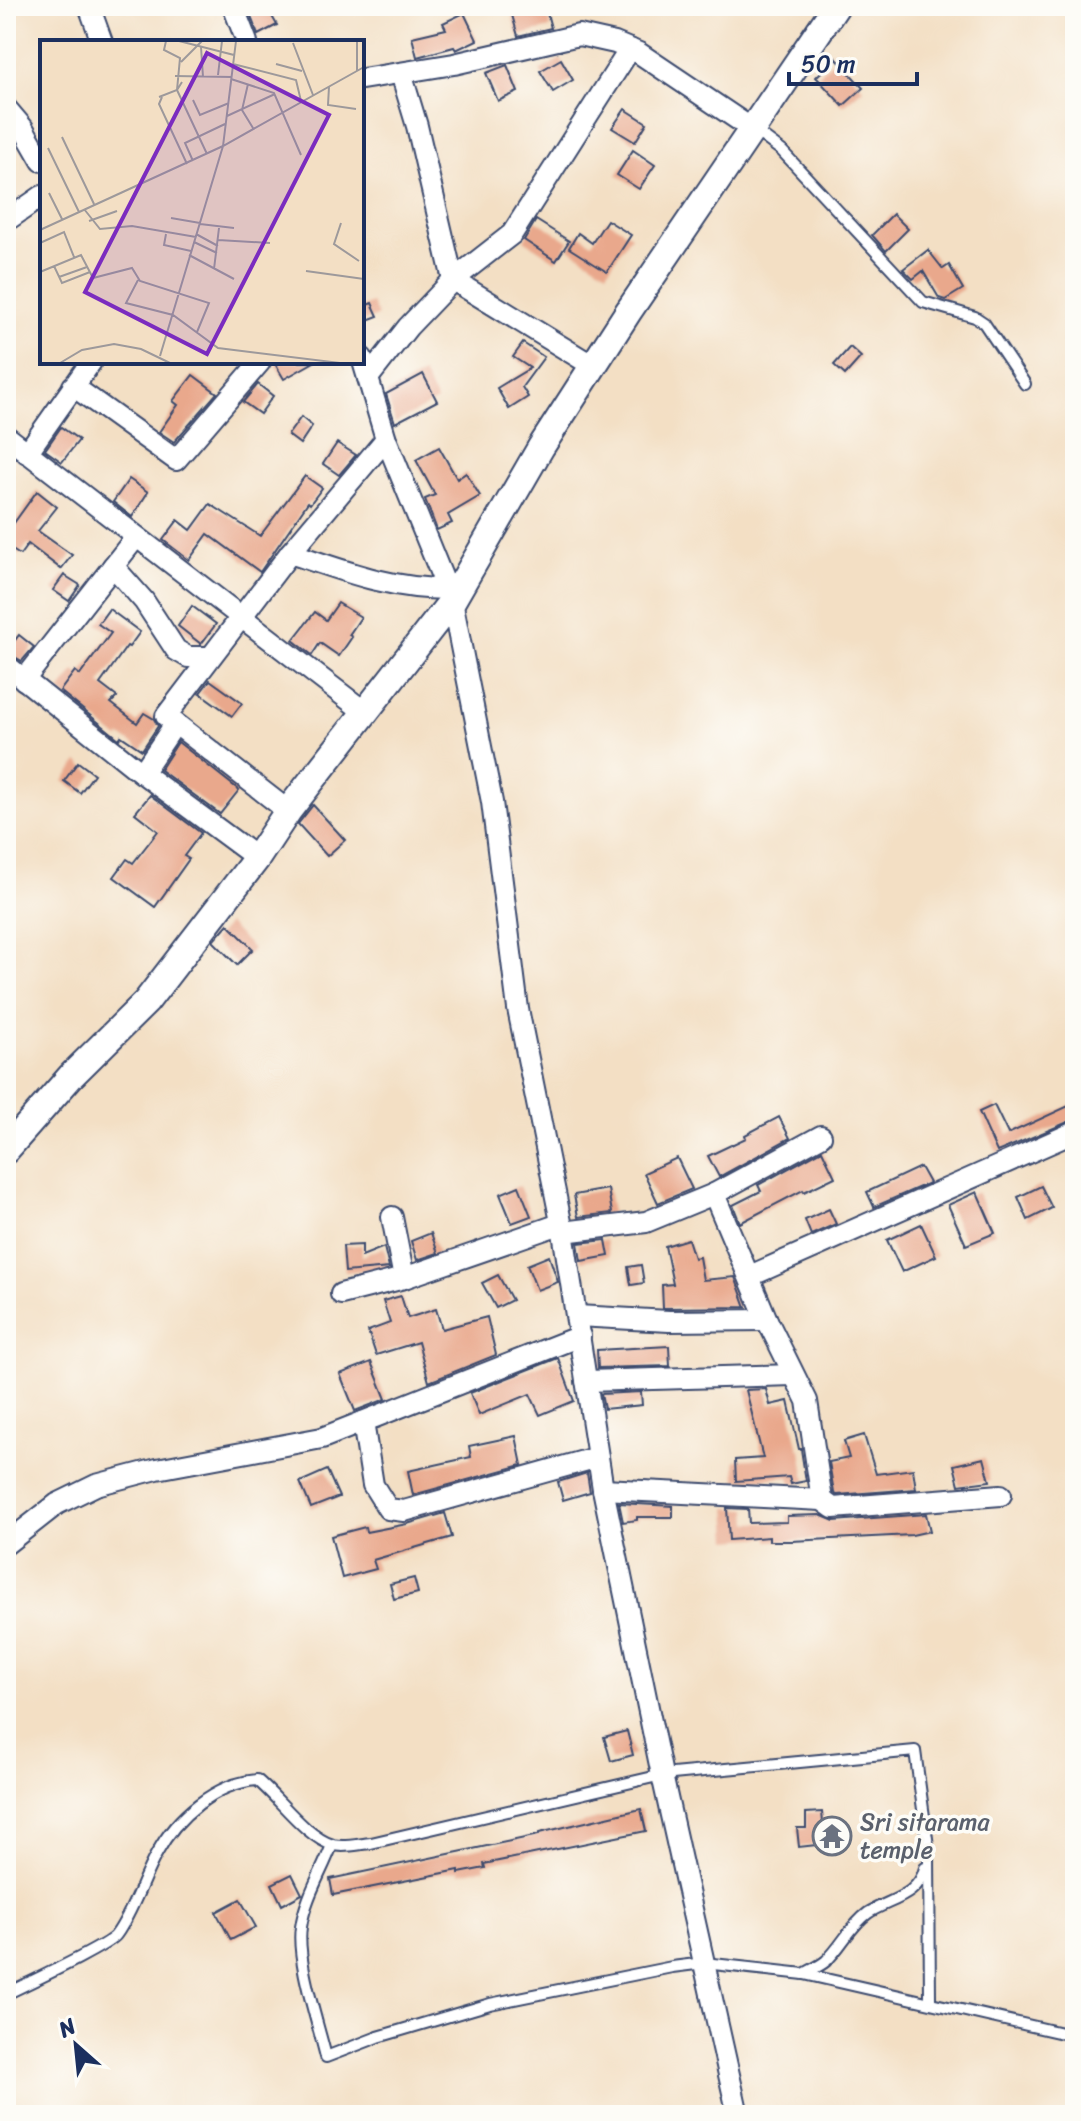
<svg xmlns="http://www.w3.org/2000/svg" width="1081" height="2121" font-family="Sriracha,sans-serif">
	<style>
		.building { fill: #e9a88c }
		.lines { fill: none; stroke-linecap: round; stroke-linejoin: round }
		.service-casing { stroke: #3b496d; stroke-width: 14 }
		.minor-casing { stroke: #3b496d; stroke-width: 24 }
		.tertiary-casing { stroke: #3b496d; stroke-width: 30 }
		.service { stroke: #fff; stroke-width: 10 }
		.minor { stroke: #fff; stroke-width: 20 }
		.tertiary { stroke: #fff; stroke-width: 26 }
		.labels { text-anchor: middle; stroke-width: 7; stroke-linejoin: round; paint-order: stroke }
		.worship-label { font-size: 24px; fill: #5b616d; stroke: #fdfcf7; text-anchor: start }
		.inset-road { fill: none; stroke: #9d999b; stroke-width: 2 }
		.view { fill: #7b2cbf; fill-opacity: 0.15; stroke: #7b2cbf; stroke-width: 4 }
		.inset-edge { fill: none; stroke: #1b2f5e; stroke-width: 4 }
	</style>
	<rect width="100%" height="100%" fill="#fdfcf7"/>
	<filter id="ink" filterUnits="userSpaceOnUse"><feTurbulence type="fractalNoise" baseFrequency=".0125" numOctaves="2"/><feDisplacementMap in="SourceGraphic" scale="16" xChannelSelector="R" yChannelSelector="G"/><feConvolveMatrix kernelMatrix="1 2 1 2 8 2 1 2 1" color-interpolation-filters="sRGB"/></filter>
	<filter id="wash" filterUnits="userSpaceOnUse"><feTurbulence type="fractalNoise" baseFrequency=".006" numOctaves="4" result="noise"/><feDisplacementMap in="SourceGraphic" scale="32" xChannelSelector="R" yChannelSelector="G"/><feGaussianBlur stdDeviation="1.8" result="paint"/><feColorMatrix in="noise" values="0 0 0 0 0 0 0 0 0 0 0 0 0 0 0 0 0 1.4 0 .05"/><feComposite in="paint" operator="in"/></filter>
	<g filter="url(#wash)">
		<rect width="100%" height="100%" fill="#f3dfc4"/>
		<g id="blocks">
			<!-- building -->
			<g class="building">
				<path d="M247,6H266L277,25L258,35Z"/>
				<path d="M545,6L551,28L518,36L512,15Z"/>
				<path d="M464,13L477,40L456,50L454,47L417,57L412,37L446,29L443,23Z"/>
				<path d="M836,58L863,88L843,106L816,77Z"/>
				<path d="M561,59L573,80L553,92L540,71Z"/>
				<path d="M507,65L518,92L498,101L486,73Z"/>
				<path d="M625,109L647,123L635,142L612,128Z"/>
				<path d="M633,150L655,165L639,189L617,175Z"/>
				<path d="M893,214L908,229L886,251L872,235Z"/>
				<path d="M536,220L569,241L556,261L524,240Z"/>
				<path d="M607,220L631,235L607,272L569,248L578,233L592,243Z"/>
				<path d="M928,250L943,269L949,265L963,289L945,300L939,298L923,271L913,279L903,269Z"/>
				<path d="M372,303L378,316L362,322V307Z"/>
				<path d="M523,343L544,357L522,387L528,397L509,409L497,388L530,368L513,357Z"/>
				<path d="M850,347L861,357L845,375L834,365Z"/>
				<path d="M274,362H314L284,379Z"/>
				<path d="M423,374L437,401L395,423L386,394Z"/>
				<path d="M193,375L217,393L174,442L159,432L178,405L173,401Z"/>
				<path d="M258,384L273,396L260,414L243,402Z"/>
				<path d="M301,417L312,426L300,444L288,435Z"/>
				<path d="M61,427L79,440L62,462L45,450Z"/>
				<path d="M337,443L356,455L339,475L323,464Z"/>
				<path d="M439,447L457,479L466,473L480,496L448,515L452,523L437,530L425,499L435,495L416,460Z"/>
				<path d="M305,476L322,488L310,504L308,502L260,572L208,534L189,560L163,540L178,520L191,530L210,504L260,536Z"/>
				<path d="M129,479L148,492L132,517L113,502Z"/>
				<path d="M37,491L57,507L38,531L72,555L61,569L28,544L20,555L6,546V534Z"/>
				<path d="M64,575L80,585L69,601L53,590Z"/>
				<path d="M338,603L361,617L349,635L352,637L339,656L320,643L312,655L293,640L315,612L326,620Z"/>
				<path d="M192,606L216,624L201,644L178,626Z"/>
				<path d="M109,609L140,632L129,647L127,646L100,684L117,697L111,703L137,723L144,713L154,719L158,726L142,750L121,736L119,739L60,691L75,671L80,675L111,633L98,624Z"/>
				<path d="M19,635L34,647L22,661L6,652Z"/>
				<path d="M210,680L242,703L232,716L200,693Z"/>
				<path d="M178,742L239,790L220,814L160,770Z"/>
				<path d="M78,762L94,774L80,793L64,781Z"/>
				<path d="M150,795L201,833L184,856L189,859L155,907L114,877L127,859L133,863L158,831L135,813Z"/>
				<path d="M313,805L345,840L327,856L298,824Z"/>
				<path d="M228,924L253,949L237,965L213,941Z"/>
				<path d="M1075,1103V1119L997,1152L979,1112L994,1105L1008,1134Z"/>
				<path d="M779,1117L790,1138L719,1177L708,1156L746,1138L745,1135Z"/>
				<path d="M822,1150L835,1177L804,1192L803,1190L740,1223L733,1205L761,1191L758,1185Z"/>
				<path d="M677,1158L692,1189L658,1203L644,1173Z"/>
				<path d="M920,1167L929,1183L874,1207L867,1192Z"/>
				<path d="M519,1186L531,1216L512,1223L500,1194Z"/>
				<path d="M1041,1186L1052,1208L1028,1220L1018,1197Z"/>
				<path d="M608,1189L612,1213L578,1217L574,1195Z"/>
				<path d="M977,1192L995,1233L966,1245L948,1205Z"/>
				<path d="M829,1209L836,1224L811,1235L805,1220Z"/>
				<path d="M921,1224L936,1256L902,1272L887,1240Z"/>
				<path d="M431,1233L438,1253L417,1260L411,1241Z"/>
				<path d="M688,1239L694,1258L699,1257L703,1280L735,1277L746,1307L663,1308L662,1285L673,1284L665,1246Z"/>
				<path d="M606,1240L609,1256L581,1261L578,1243Z"/>
				<path d="M362,1245V1256L384,1247L389,1268L345,1272L343,1246Z"/>
				<path d="M549,1256L558,1282L537,1290L527,1265Z"/>
				<path d="M641,1265L644,1283L631,1285L628,1267Z"/>
				<path d="M498,1275L512,1300L496,1308L482,1283Z"/>
				<path d="M401,1296L408,1318L436,1309L442,1329L487,1317L496,1355L429,1382L418,1342L376,1355L368,1331L390,1323L383,1301Z"/>
				<path d="M669,1346L670,1366L598,1368L597,1350Z"/>
				<path d="M558,1358L574,1401L540,1415L530,1394L479,1415L470,1393Z"/>
				<path d="M371,1362L386,1399L355,1411L340,1374Z"/>
				<path d="M766,1389L770,1405L788,1401L799,1449H801L806,1481L791,1484L789,1477L736,1481L735,1460L763,1458L746,1390Z"/>
				<path d="M641,1392L642,1405L604,1409L601,1394Z"/>
				<path d="M864,1435L876,1474L913,1469L916,1489L837,1495L834,1493L829,1462L849,1458L844,1441Z"/>
				<path d="M516,1436L522,1465L413,1495L408,1471L471,1457L469,1446Z"/>
				<path d="M984,1458L990,1481L959,1485L954,1465Z"/>
				<path d="M327,1470L339,1497L311,1508L300,1482Z"/>
				<path d="M587,1473L590,1492L563,1500L558,1482Z"/>
				<path d="M619,1503L673,1506V1517H637V1520L623,1522Z"/>
				<path d="M727,1508L748,1509L749,1523L787,1522V1516L820,1515L834,1521L926,1514L930,1531L912,1535L791,1541H769V1537L729,1540Z"/>
				<path d="M445,1513L452,1537L373,1560L376,1569L342,1578L331,1536L365,1527L366,1532L407,1524Z"/>
				<path d="M414,1578L418,1593L394,1599L390,1584Z"/>
				<path d="M627,1731L633,1755L611,1761L604,1737Z"/>
				<path d="M641,1809L646,1831L484,1864L485,1868L459,1873V1870L333,1895L330,1879L539,1835V1833Z"/>
				<path d="M822,1812L825,1844L799,1847L797,1828H806V1813Z"/>
				<path d="M292,1874L302,1894L282,1905L272,1884Z"/>
				<path d="M240,1899L256,1927L231,1940L216,1912Z"/>
			</g>
		</g>
	</g>
	<g filter="url(#ink)">
		<use href="#blocks" fill-opacity="0" stroke="#3b496d" stroke-width="2"/>
		<g class="lines">
			<defs>
				<g id="service">
					<path d="M754,130L782,151L923,302L975,317L984,323L1025,384"/>
					<path d="M332,1845C322,1872 305,1898 301,1927C296,1960 318,2023 326,2057L378,2037L490,2004L672,1967L704,1963L804,1974L1075,2036"/>
					<path d="M804,1974C811,1970 820,1966 826,1961C842,1946 850,1926 868,1913C890,1899 918,1897 925,1868"/>
					<path d="M6,1992L8,1993C26,1984 108,1946 116,1935C134,1910 142,1879 157,1853C176,1817 216,1783 257,1780C279,1798 306,1837 333,1845C345,1848 359,1844 371,1843L662,1775L915,1751L929,1853L930,2000"/>
				</g>
				<g id="minor">
					<path d="M89,6L102,42"/>
					<path d="M233,6L247,42"/>
					<path d="M401,73L417,126L453,280L593,366"/>
					<path d="M362,79L454,64L579,35L615,43L639,53L752,129"/>
					<path d="M6,108L23,128L42,161"/>
					<path d="M6,221L42,196"/>
					<path d="M362,358L386,439L452,601L492,802L518,1009L563,1232L603,1489L662,1775L738,2115"/>
					<path d="M368,378L408,327L453,280L512,234L630,49"/>
					<path d="M73,386L176,460L260,362"/>
					<path d="M6,436L366,713"/>
					<path d="M27,453L91,362"/>
					<path d="M290,553C344,571 390,589 447,589"/>
					<path d="M113,566L144,601L176,650L188,657H209"/>
					<path d="M6,665L134,767L257,858"/>
					<path d="M24,680L136,537"/>
					<path d="M142,773L175,724"/>
					<path d="M288,811L166,716L290,553L386,439"/>
					<path d="M714,1194L767,1320L807,1401L822,1500"/>
					<path d="M392,1217L404,1278"/>
					<path d="M563,1232L646,1222L714,1194L821,1136"/>
					<path d="M750,1276L1075,1132"/>
					<path d="M341,1294L404,1278L560,1224"/>
					<path d="M577,1316L669,1321L767,1320"/>
					<path d="M586,1381L793,1375"/>
					<path d="M363,1422L373,1485L388,1509L404,1511L598,1457"/>
					<path d="M603,1489L822,1500L833,1508L1001,1495"/>
					<path d="M6,1544L57,1504L96,1485L157,1469L322,1438L580,1336"/>
				</g>
				<path id="tertiary" d="M6,1150L71,1076L146,1002L257,858L288,811L452,601L541,447L628,312L836,6"/>
			</defs>
			<!-- service casing -->
			<use href="#service" class="service-casing"/>
			<!-- minor casing -->
			<use href="#minor" class="minor-casing"/>
			<!-- tertiary casing -->
			<use href="#tertiary" class="tertiary-casing"/>
			<!-- service -->
			<use href="#service" class="service"/>
			<!-- minor -->
			<use href="#minor" class="minor"/>
			<!-- tertiary -->
			<use href="#tertiary" class="tertiary"/>
		</g>
	</g>
	<!-- icons -->
	<defs>
		<symbol id="temple-ring" viewBox="-11 -11 22 22"><circle r="9.5" fill="#fdfcf7" stroke="#6b7280" stroke-width="1.5"/><path d="M0-6L5-2H3V0L6.5 2.5H4V6H1.5V3h-3V6H-4V2.5H-6.5L-3 0V-2H-5Z" fill="#6b7280"/></symbol>
	</defs>
	<g fill-rule="evenodd">
		<use href="#temple-ring" x="810" y="1814" width="44" height="44"/>
	</g>
	<g class="labels">
		<!-- worship labels -->
		<g class="worship-label">
			<text x="860" y="1830">Sri sitarama<tspan x="860" dy="28">temple</tspan></text>
		</g>
	</g>
	<!-- overview -->
	<g transform="translate(40 40)">
		<rect width="324" height="324" fill="#f3dfc4"/>
		<path class="inset-road" d="M126,1L124,10L140,18L137,50L167,114M139,1L194,15M317,1V31M253,3L273,55M161,7L163,37M141,22L162,1M193,24L256,40L261,61M236,24L262,31M178,35L182,1M135,36L192,37M191,39L234,53L261,115M208,44L202,70L213,88M289,47L288,65L316,69M119,57L137,50L142,42M122,57L119,64L147,124M153,60L160,75L189,63M187,76L235,54M22,97L54,164M8,108L39,172M153,121L145,103L185,84M9,153L22,179M44,169L60,189L92,186L156,197M131,178L160,183M49,181L77,171M301,183L294,204L319,221M160,184L194,188M0,190L183,106L324,27M126,194L124,205L151,211M156,194L178,206M178,200L230,203M154,202L177,213M0,203L24,192L34,217M149,215L194,239M14,226L22,243L50,232M174,229L179,188M266,231L324,239M0,232L41,215L53,238L92,228L100,241L169,263L157,292M19,237L47,227M98,240L86,263L133,275L178,308L300,323M120,316L183,106L196,1M20,323L42,310L74,304L101,309L130,323"/>
		<path class="view" d="M167,13L289,75L167,314L45,252Z"/>
		<rect width="324" height="324" class="inset-edge"/>
	</g>
	<!-- margin -->
	<rect width="1081" height="2121" fill="none" stroke="#fdfcf7" stroke-width="32"/>
	<!-- north arrow -->
	<g transform="translate(76 2045) rotate(333)" stroke="#fdfcf7" stroke-width="6" paint-order="stroke">
	<path d="M0-6L14 30L0 20L-14 30Z" fill="#1b2f5e"/>
	<text y="-12" font-size="22" font-weight="bold" text-anchor="middle" fill="#1b2f5e">N</text>
	</g>
	<!-- scale -->
	<path d="M789 72v12h128v-12" fill="none" stroke="#1b2f5e" stroke-width="4"/>
	<text x="801" y="72" font-size="24" fill="#1b2f5e" stroke="#fdfcf7" stroke-width="6" paint-order="stroke">50 m</text>
</svg>
